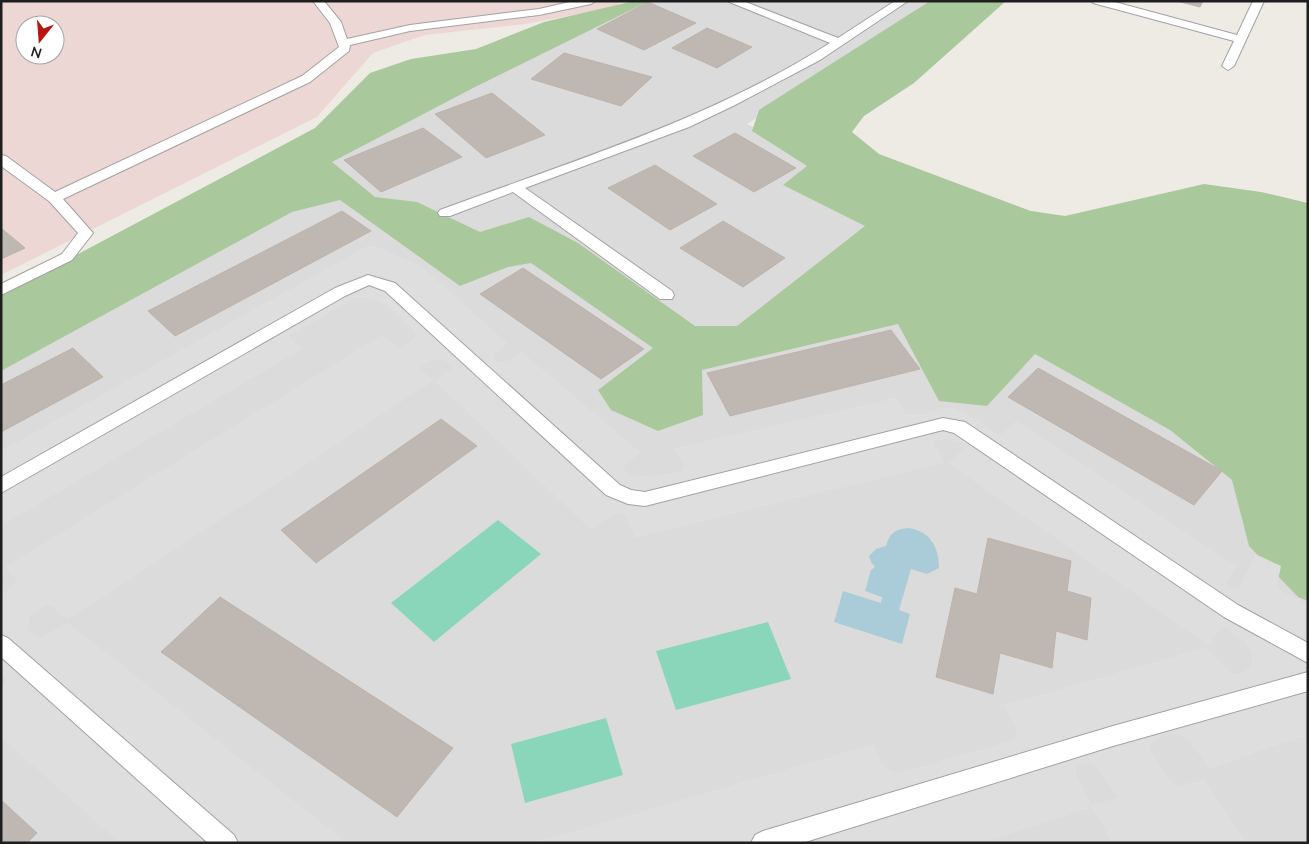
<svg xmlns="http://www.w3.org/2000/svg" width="1309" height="844" font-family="'Nunito Sans',sans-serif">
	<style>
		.residential { fill: #dcdbdb }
		.commercial { fill: #edd7d5; fill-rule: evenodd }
		.forest { fill: #a9c99d }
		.pitch { fill: #8ad6ba }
		.parking { fill: #dedede }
		.water { fill: #a9ccd8 }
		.building { fill: #beb7b2; stroke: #beb3a9 }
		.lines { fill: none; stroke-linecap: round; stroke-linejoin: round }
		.lane-casing { stroke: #a2a2a2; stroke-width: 2 }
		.lane { fill: #fff; fill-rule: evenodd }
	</style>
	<rect width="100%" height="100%" fill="#eeebe5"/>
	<!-- residential -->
	<path class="residential" d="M636,1H942L747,124L913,207L1308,500V843H1V353L322,165Z"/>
	<!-- commercial -->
	<path class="commercial" d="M1,1H623L614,7L526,24L425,35L373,53L317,117L1,275ZM25,25H55V55H25Z"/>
	<!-- forest -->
	<path class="forest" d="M634,1H649L475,87L332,162L375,197L417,202L480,232L529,217L578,243L695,326H737L865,226L783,185L807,166L752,131L759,110L930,1H1006L914,83L864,116L852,132L879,154L1031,211L1065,216L1204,184L1261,192L1308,203V601L1298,597L1249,546L1232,480L1170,430L1035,354L987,406L939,401L898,324L702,370L703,415L658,431L611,410L598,390L653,348L531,263L508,267L460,286L340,200L292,212L1,371V295L315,128L370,73L411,59L476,49L544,22Z"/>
	<!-- pitch -->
	<g class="pitch">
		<path d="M498,520L541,554L434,642L391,603Z"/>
		<path d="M768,622L791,679L676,710L656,651Z"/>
		<path d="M606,718L623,775L525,803L511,744Z"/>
	</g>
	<!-- parking -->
	<path class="parking" d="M371,244L421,266L507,343L495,354V358L498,361H508L522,352L641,453L625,465L624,469L628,473L636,477L681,472L684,465L674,448L895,398L906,413L918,415L942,408H951L967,414L1000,435L1016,421L1237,566L1225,583L1228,587L1239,589L1255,554L1281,566L1277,585L1280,590L1308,605V737L1280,744L1210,769L1189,741L1181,736L1170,734L1161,736L1152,743L1151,751L1154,757L1175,786L1204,780L1247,843H1113L1090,805L1118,798L1098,768L1090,764L1081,763L1076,769V775L1090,801L1088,806V809L981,843H533L873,744L882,766L896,772L904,771L1010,741L1015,737L1016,727L1004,705L1206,647L1232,673H1241L1248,669L1252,664V655L1246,642L1226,628L1220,630L1208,645L948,463L965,448V446L958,442L945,439L934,442L944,463L635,538L628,520L624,515L619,513L613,514L591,530L435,381L455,367L450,363L442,360H431L420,365L419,368L433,381L67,620L54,607L47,605L31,614L27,629L33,636L40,639L67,622L347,843H120L1,737V690L5,683V678L1,673V596L13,586L15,580L5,567L382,335L399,347L410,342L415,337L416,332L387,305L369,298L353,299L290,335L289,338L302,349L1,526V451Z"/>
	<!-- water -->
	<path class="water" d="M907,528C930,530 939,547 939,568L927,574L911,569L899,610L910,614L902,644L834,622L843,591L881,603L882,597L865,591L871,570L875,567L871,562L869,556L876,549L886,546C890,533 894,530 907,528Z"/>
	<!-- building -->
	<g class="building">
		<path d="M1177,1H1203L1200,7Z"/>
		<path d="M648,2L696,23L644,50L597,29Z"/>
		<path d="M707,28L752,47L717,68L672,48Z"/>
		<path d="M564,53L652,77L621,106L531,79Z"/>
		<path d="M492,93L545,135L486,158L435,114Z"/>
		<path d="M423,128L462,157L381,192L344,160Z"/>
		<path d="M735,133L796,168L754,192L693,156Z"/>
		<path d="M655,165L717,204L670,230L608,188Z"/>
		<path d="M342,211L371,231L175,336L148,311Z"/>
		<path d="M723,221L785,258L743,287L680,248Z"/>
		<path d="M1,228L25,248L1,259Z"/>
		<path d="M523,268L644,349L601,379L480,294Z"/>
		<path d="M891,330L920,369L730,416L707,373Z"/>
		<path d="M73,348L103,377L1,432V385Z"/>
		<path d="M1038,368L1222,471L1194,505L1008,397Z"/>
		<path d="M441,419L477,446L316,563L281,530Z"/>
		<path d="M988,538L1071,561L1067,591L1091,598L1087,640L1056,631L1052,668L1000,653L993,694L936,677L955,588L977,594Z"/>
		<path d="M220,597L453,748L397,817L161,652Z"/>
		<path d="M1,800L37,833L27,843H1Z"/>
	</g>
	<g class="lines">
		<defs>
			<g id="lane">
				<path d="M313,1H324L341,22L347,39L410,25L539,9L574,1H596L591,4L539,15L410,31L350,45L349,51L310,82L63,199L93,233L72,260L1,295V284L62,254L78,233L49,201L1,166V155L6,156L55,192L302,76L339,47L330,23Z"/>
				<path d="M727,1H743L838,38L895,1H908L820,60L735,105L689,127L525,188L672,291L674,295L672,299H660L513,192L450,216H440L438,213L440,210C572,161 711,119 830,43Z"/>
				<path d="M1092,1H1111L1237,35L1253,1H1264L1234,66L1228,70L1222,66L1234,41L1093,3Z"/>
				<path d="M368,275L395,283L620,485L631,490L645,492L943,418L965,422L1238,605L1308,643V663L1224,617L954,433L943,430L645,506L628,504L606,495L385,291L369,285L345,296L1,493V477L335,288Z"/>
				<path d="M1,635L8,638L234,835L238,843H208L1,657Z"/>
				<path d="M1308,672V691L1113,746L802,843H751L755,835L763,831L1113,726Z"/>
			</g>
		</defs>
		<!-- lane casing -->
		<use href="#lane" class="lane-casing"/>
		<!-- lane -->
		<use href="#lane" class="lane"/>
	</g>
	<!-- border -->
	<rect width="1309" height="844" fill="none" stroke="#1e1e1e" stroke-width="5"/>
	<!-- north arrow -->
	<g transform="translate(40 40) rotate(197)"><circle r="24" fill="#ffffff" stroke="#a5a5a5"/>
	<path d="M0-4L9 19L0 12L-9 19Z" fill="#b91612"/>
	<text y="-8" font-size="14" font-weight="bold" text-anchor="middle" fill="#1e1e1e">N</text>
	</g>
</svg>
